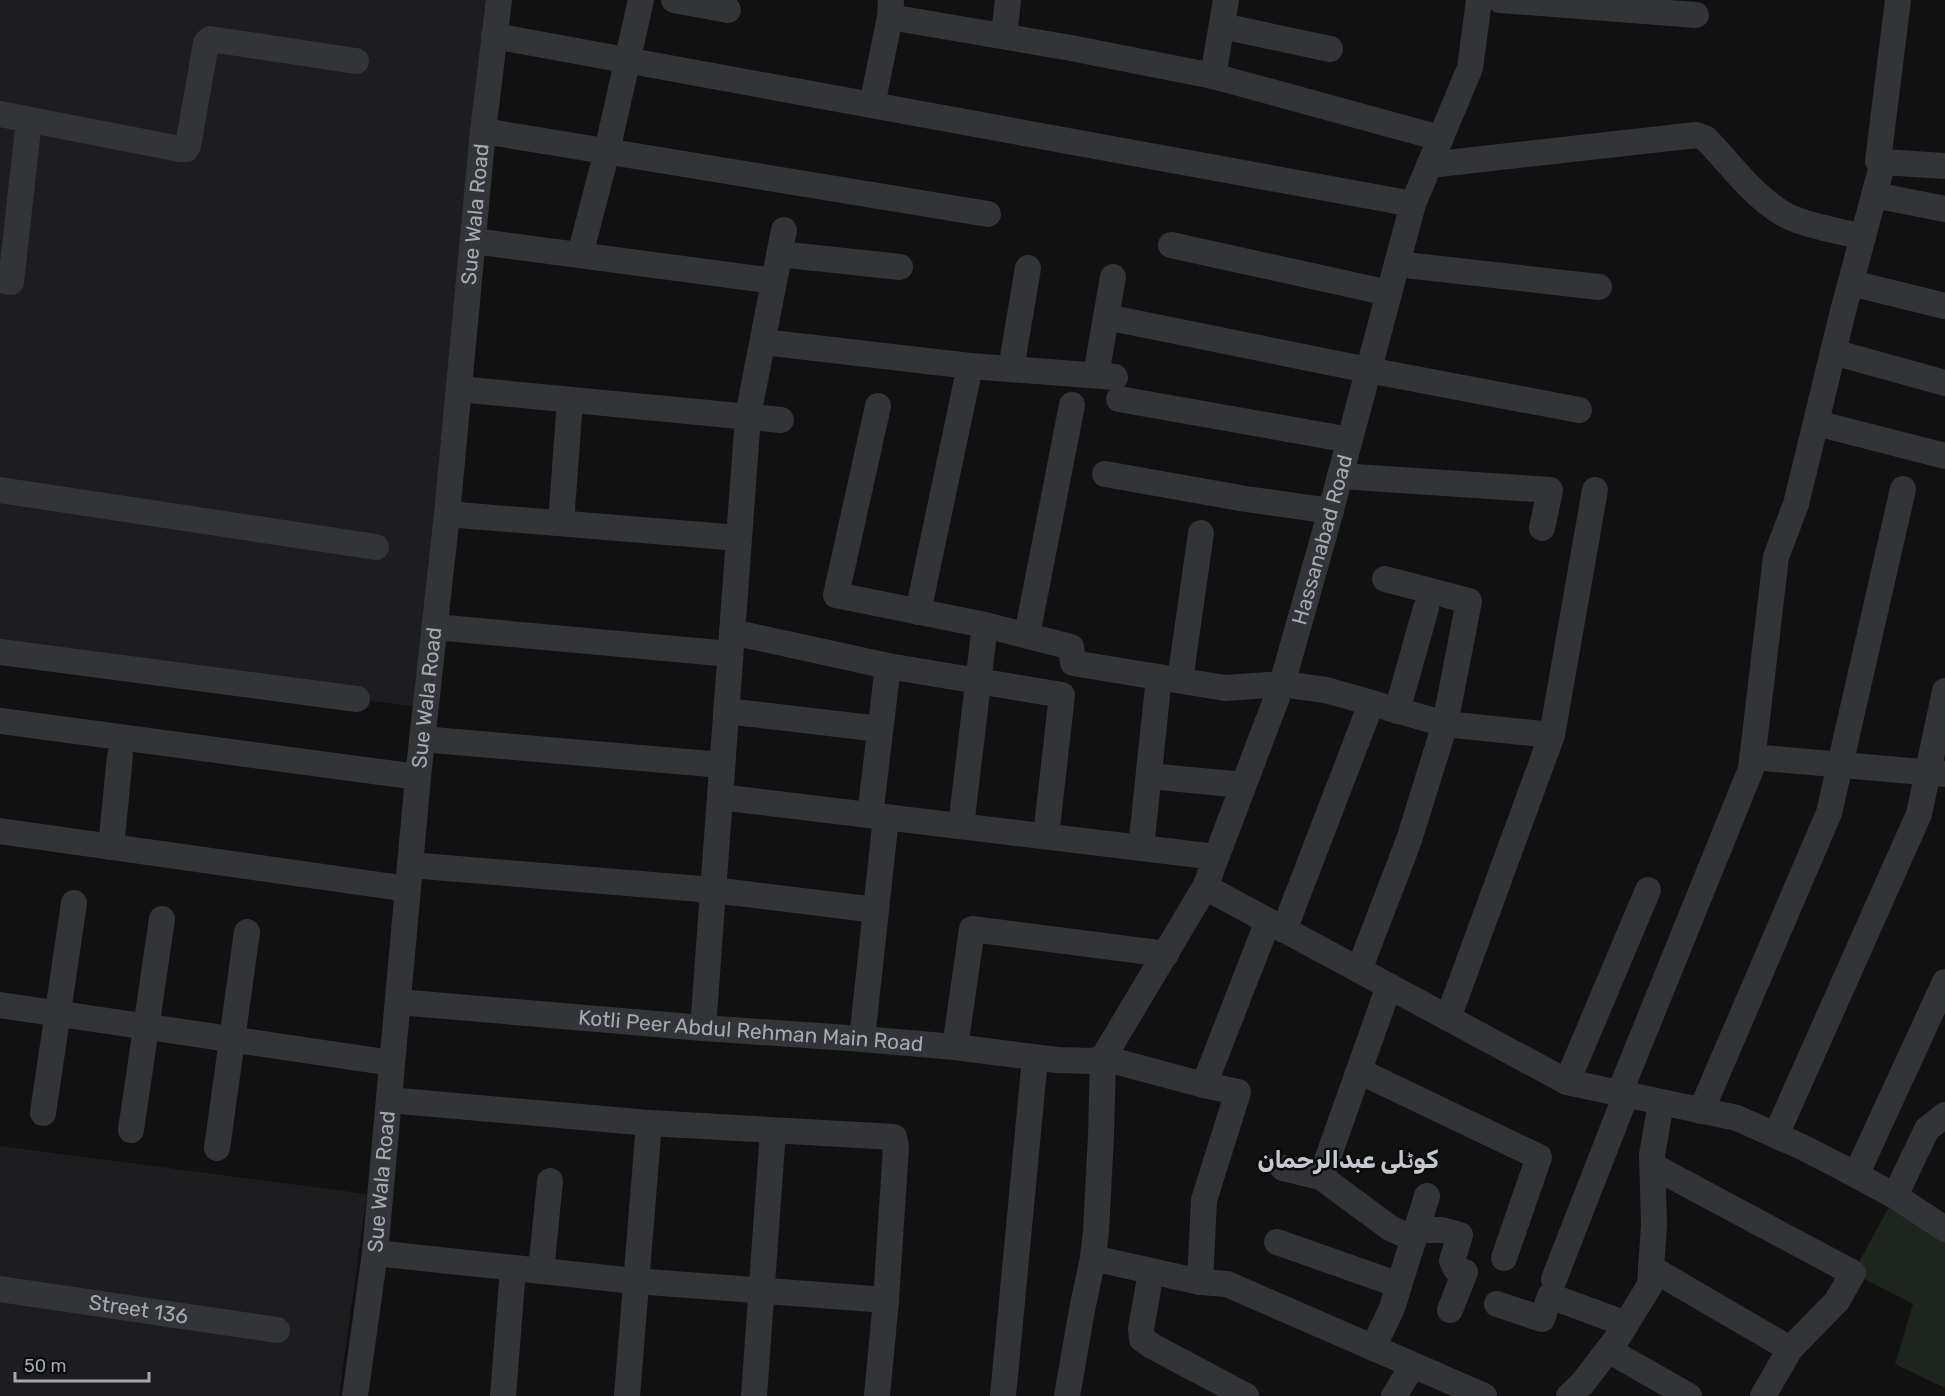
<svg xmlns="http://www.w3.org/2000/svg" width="1945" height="1396" font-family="Rubik,'Noto Naskh Arabic',sans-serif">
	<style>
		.built { fill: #1d1d1f }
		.green { fill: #1e241e }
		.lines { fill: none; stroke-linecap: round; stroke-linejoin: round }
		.minor { stroke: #333437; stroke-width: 26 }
		.labels { text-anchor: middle; stroke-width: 5; stroke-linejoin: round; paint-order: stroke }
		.street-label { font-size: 21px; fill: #a4aab1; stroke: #0c0c0d }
		.quarter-label { font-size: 24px; font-weight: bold; fill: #c4c8ce; stroke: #0c0c0d }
	</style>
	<rect width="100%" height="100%" fill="#111112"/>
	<!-- built -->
	<g class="built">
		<path d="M0,0H501L426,708L0,652Z"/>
		<path d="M0,1146L367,1194L339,1396H0Z"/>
	</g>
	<!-- green -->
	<path class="green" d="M1895,1196L1945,1229V1388L1895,1364L1913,1304L1853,1273Z"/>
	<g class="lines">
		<!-- minor -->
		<g class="minor">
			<path d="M674,0L728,10"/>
			<path d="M891,0L890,17L1071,48L1213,76L1440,138"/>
			<path d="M1500,0L1696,15"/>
			<path d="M1222,26L1330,49"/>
			<path d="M494,36L1413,204"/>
			<path d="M1004,36L1008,0"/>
			<path d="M1213,76L1226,0"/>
			<path d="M872,105L890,17"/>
			<path d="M0,114L180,149H186L188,146L206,43L210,39L356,61"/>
			<path d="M483,131L988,214"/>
			<path d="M1883,162L1945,166"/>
			<path d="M1429,165L1696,135L1705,138C1730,163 1751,194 1782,213C1802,225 1839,231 1863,237"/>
			<path d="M1874,195L1945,209"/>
			<path d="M473,241L774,281"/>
			<path d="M1171,245L1389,293"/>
			<path d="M779,254L900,267"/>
			<path d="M580,255L607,151L641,0"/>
			<path d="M1397,264L1599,287"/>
			<path d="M0,280L11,282L29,120"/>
			<path d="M1851,283L1945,306"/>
			<path d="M1106,317L1368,370L1579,410"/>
			<path d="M763,342L970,366L1115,377"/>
			<path d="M1833,352L1945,383"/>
			<path d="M1011,369L1028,268"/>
			<path d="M1096,375L1113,277"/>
			<path d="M459,389L781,420"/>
			<path d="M1119,399L1350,440"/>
			<path d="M878,406L836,595L985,625"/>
			<path d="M1816,423L1945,456"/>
			<path d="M1105,474L1246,499L1331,511"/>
			<path d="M1340,476L1550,490L1542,528"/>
			<path d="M0,490L376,547"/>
			<path d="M447,514L739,538"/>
			<path d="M561,523L570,400"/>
			<path d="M918,612L970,366"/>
			<path d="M435,627L730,654"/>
			<path d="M732,632L888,666L870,815"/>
			<path d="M1027,635L1072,405"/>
			<path d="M0,652L357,699"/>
			<path d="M888,666L1062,695L1046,836"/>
			<path d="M1180,680L1201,533"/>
			<path d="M726,711L880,729"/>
			<path d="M1397,711L1426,608"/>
			<path d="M0,721L418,777"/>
			<path d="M422,739L722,765"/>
			<path d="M1752,757L1945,774"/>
			<path d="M1149,776L1243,785"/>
			<path d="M720,797L1216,857"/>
			<path d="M961,826L985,625L1071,647L1073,663L1225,688L1282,684L1326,690L1445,724L1552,735"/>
			<path d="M0,831L408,889"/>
			<path d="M111,847L120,756"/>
			<path d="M1141,848L1159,677"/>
			<path d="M410,865L713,890L876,910L862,1039"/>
			<path d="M1205,887L1567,1082L1737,1118L1802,1147L1845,1169L1895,1196L1945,1229"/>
			<path d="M876,910L886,817"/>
			<path d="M1284,930L1371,704"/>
			<path d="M1359,970L1409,840L1445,724L1469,601L1385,579"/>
			<path id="s1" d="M398,1002L703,1028L862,1039L955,1047L1057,1060L1091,1061L1103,1058"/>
			<path d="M0,1005L392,1063"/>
			<path d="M1448,1018L1552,735L1595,490"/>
			<path d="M703,1028L748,416L784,230"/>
			<path d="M955,1047L972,929L1166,954"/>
			<path id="s2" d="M1103,1058L1205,887L1282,684L1328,521L1413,204L1470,68L1479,0"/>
			<path d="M1103,1058L1204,1085L1268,921"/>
			<path d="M1359,1071L1539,1157L1504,1258"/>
			<path d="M1567,1082L1648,890"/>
			<path d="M1619,1094L1751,769L1776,557L1796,504L1843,311L1883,162L1878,161L1898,0"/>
			<path d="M389,1100L649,1123L894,1137L896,1147L886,1300L877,1396"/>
			<path d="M1701,1111L1829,813L1903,489"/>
			<path d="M43,1113L74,903"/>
			<path d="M131,1130L162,919"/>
			<path d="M1776,1135L1919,814L1945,691"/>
			<path d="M217,1148L247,932"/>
			<path d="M1653,1166L1853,1273L1837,1301L1790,1349L1763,1396"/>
			<path d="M1283,1168L1321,1177L1390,1228L1414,1239"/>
			<path d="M1856,1175L1945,982"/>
			<path d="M1321,1177L1389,986"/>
			<path d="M1895,1196L1927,1129L1945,1115"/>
			<path d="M1416,1230H1442L1460,1235L1452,1261L1456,1269L1465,1272L1450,1310"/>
			<path d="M1277,1242L1399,1285"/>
			<path d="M375,1253L635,1281L886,1300"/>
			<path d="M1093,1258L1200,1282L1227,1284L1484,1396"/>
			<path d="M1651,1268L1790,1349"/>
			<path d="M541,1271L550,1181"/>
			<path d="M1151,1272L1141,1329L1142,1339L1152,1346L1246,1396"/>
			<path d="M1554,1279L1626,1095"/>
			<path d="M1200,1282L1204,1200L1238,1092L1204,1085"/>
			<path id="s3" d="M0,1289L277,1330"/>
			<path d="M1497,1304L1542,1319L1550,1296L1626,1324"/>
			<path d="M1373,1348L1392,1308L1427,1196"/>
			<path d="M1608,1350L1689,1396"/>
			<path id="s4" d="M355,1396L375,1253L418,777L447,514L483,131L499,0"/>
			<path d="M503,1396L513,1269"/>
			<path d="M627,1396L649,1123"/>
			<path d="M754,1396L773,1131"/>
			<path d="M1003,1396L1035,1058"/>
			<path d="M1067,1396L1082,1310L1093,1258L1096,1231L1101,1136L1103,1058"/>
			<path d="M1394,1396L1413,1365"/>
			<path d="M1569,1396L1582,1384L1618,1337L1650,1285L1654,1225L1652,1155L1661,1103"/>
		</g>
	</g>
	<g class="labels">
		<!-- street labels -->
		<g class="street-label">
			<text dy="7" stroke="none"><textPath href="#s4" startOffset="1188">Sue Wala Road</textPath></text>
			<text dy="7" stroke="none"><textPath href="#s2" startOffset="566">Hassanabad Road</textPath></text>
			<text dy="7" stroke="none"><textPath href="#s4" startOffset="702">Sue Wala Road</textPath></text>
			<text dy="7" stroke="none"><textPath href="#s1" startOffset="354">Kotli Peer Abdul Rehman Main Road</textPath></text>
			<text dy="7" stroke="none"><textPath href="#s4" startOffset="216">Sue Wala Road</textPath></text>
			<text dy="7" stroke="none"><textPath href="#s3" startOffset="140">Street 136</textPath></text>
		</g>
		<!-- quarter labels -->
		<g class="quarter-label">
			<text x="1348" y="1168">کوٹلی عبدالرحمان</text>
		</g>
	</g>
	<!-- scale -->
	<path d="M15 1372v9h134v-9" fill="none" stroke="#a4aab1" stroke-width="3"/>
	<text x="24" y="1372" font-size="18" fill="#a4aab1" stroke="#0c0c0d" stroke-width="4.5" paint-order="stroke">50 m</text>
</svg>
